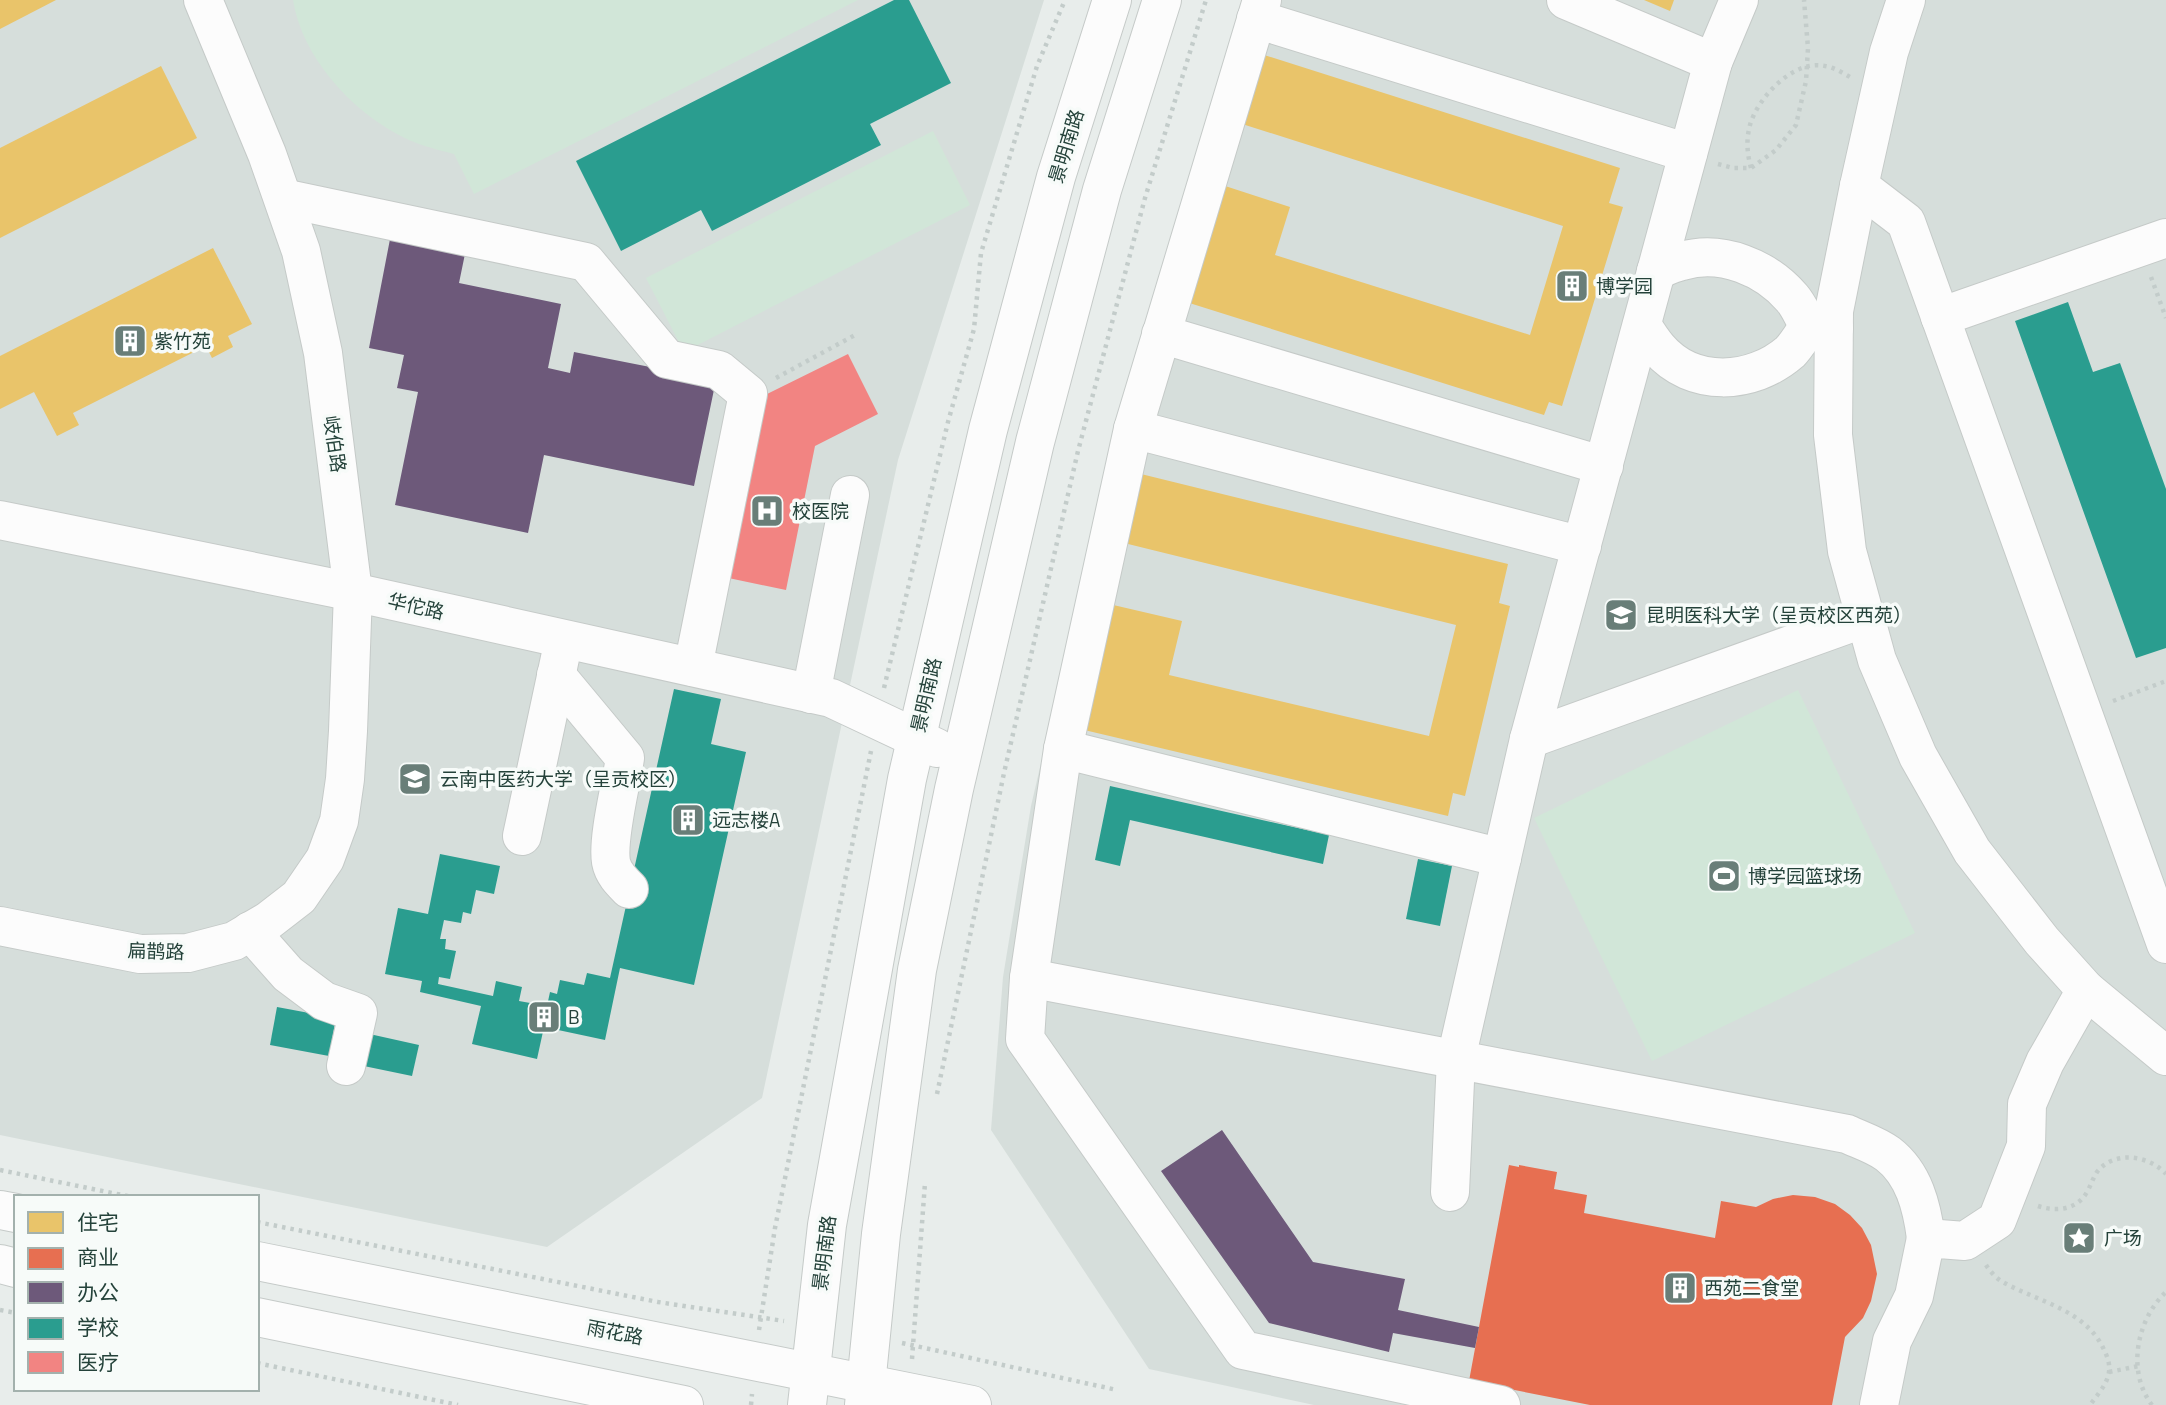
<svg xmlns="http://www.w3.org/2000/svg" width="2166" height="1405" font-family="'Titillium Web','Noto Sans SC',sans-serif">
	<style>
		.built { fill: #d6dedb }
		.green { fill: #d1e6d8 }
		.homes { fill: #e9c46a }
		.shops { fill: #e76f51 }
		.offices { fill: #6d597a }
		.schools { fill: #2a9d8f }
		.health { fill: #f28482 }
		.lines { fill: none; stroke-linecap: round; stroke-linejoin: round }
		.minor-casing { stroke: #c5cac8; stroke-width: 40 }
		.path { stroke: #c3ccca; stroke-width: 4.5; stroke-dasharray: 3.5 5; stroke-linecap: butt }
		.minor { stroke: #fcfcfc; stroke-width: 38 }
		.labels { text-anchor: middle; stroke-width: 7; stroke-linejoin: round; paint-order: stroke }
		.street-label { font-size: 19px; fill: #24423a; stroke: #f7fbf9 }
		.poi-label { font-size: 19px; fill: #24423a; stroke: #f7fbf9; text-anchor: start }
	</style>
	<rect width="100%" height="100%" fill="#e8edeb"/>
	<!-- built -->
	<g class="built">
		<path d="M0,0H1044L898,460L762,1098L547,1247L0,1135Z"/>
		<path d="M1243,0H2166V1405H1314L1149,1369L991,1130L1003,977L1031,806L1111,462Z"/>
	</g>
	<!-- green -->
	<g class="green">
		<path d="M293,0H858L474,194L454,154C434,149 415,144 397,134C349,108 302,56 293,0Z"/>
		<path d="M933,131L970,205L684,352L646,278Z"/>
		<path d="M1798,690L1915,933L1652,1061L1534,818Z"/>
	</g>
	<!-- homes -->
	<g class="homes">
		<path d="M0,0H56L0,29Z"/>
		<path d="M1644,0H1674L1670,11Z"/>
		<path d="M1261,54L1620,168L1609,203L1623,207L1562,406L1549,402L1544,415L1183,301L1219,184L1290,207L1275,255L1530,335L1563,226L1239,123Z"/>
		<path d="M161,66L197,138L0,238V148Z"/>
		<path d="M213,248L252,324L228,336L233,347L212,358L206,346L73,413L79,425L57,436L34,392L0,409V356Z"/>
		<path d="M1141,474L1508,564L1499,603L1510,606L1465,796L1453,793L1448,816L1080,729L1109,604L1182,621L1169,675L1429,736L1456,625L1124,543Z"/>
	</g>
	<!-- shops -->
	<path class="shops" d="M1509,1165L1519,1167V1165L1557,1172L1554,1189L1587,1195L1584,1213L1715,1238L1721,1201L1756,1207L1773,1199L1793,1195L1815,1197L1835,1204L1850,1215L1862,1228L1871,1245L1877,1274L1871,1301L1863,1318L1845,1337L1832,1405H1590L1469,1381Z"/>
	<!-- offices -->
	<g class="offices">
		<path d="M391,234L466,249L459,283L561,304L548,368L570,373L574,352L716,380L694,486L544,455L528,533L395,505L418,392L397,388L404,355L369,348Z"/>
		<path d="M1222,1130L1313,1262L1405,1279L1398,1310L1479,1327L1475,1348L1393,1333L1389,1352L1269,1323L1161,1171Z"/>
	</g>
	<!-- schools -->
	<g class="schools">
		<path d="M894,0H909L951,83L870,124L881,145L712,231L701,210L621,251L576,161Z"/>
		<path d="M2068,302L2093,372L2120,363L2166,489V648L2136,658L2015,321Z"/>
		<path d="M674,689L721,699L711,744L746,752L694,985L620,968L605,1040L544,1027L537,1059L472,1044L481,1006L420,992L422,981L385,974L398,908L428,914L440,854L500,866L494,894L476,890L471,914L463,912L461,923L444,920L440,939H446L445,949L456,951L450,979L439,977L438,984L493,996L496,981L522,987L519,1001L547,1006L550,992L557,994L560,980L584,985L587,973L610,978Z"/>
		<path d="M1110,786L1329,835L1323,864L1130,820L1120,866L1095,860Z"/>
		<path d="M1418,859L1452,866L1440,926L1406,919Z"/>
		<path d="M277,1007L336,1018L329,1056L270,1045Z"/>
		<path d="M365,1033L419,1045L412,1076L359,1065Z"/>
	</g>
	<!-- health -->
	<path class="health" d="M848,354L878,414L815,446L786,590L719,576L755,400Z"/>
	<g class="lines">
		<defs>
			<g id="minor">
				<path d="M1262,0L1133,429L1063,749L1029,978L1025,1039L1243,1350L1501,1405"/>
				<path d="M1566,0L1713,62"/>
				<path d="M1906,0L1889,52L1859,186L1834,311L1833,435L1847,551L1877,660L1918,756L1972,851L2042,941L2086,990L2166,1056"/>
				<path d="M1256,19L1688,153"/>
				<path d="M1859,186L1906,222L2166,944"/>
				<path d="M283,198L586,262L667,359L719,370L748,394L693,667"/>
				<path d="M1656,271C1665,267 1673,263 1682,261C1722,249 1766,268 1792,298C1799,306 1803,317 1809,326"/>
				<path d="M1940,317L2166,238"/>
				<path d="M1642,325C1647,333 1652,341 1658,348C1692,388 1752,385 1790,352C1797,345 1803,334 1809,326L1834,328"/>
				<path d="M1161,334L1604,466"/>
				<path d="M1133,429L1582,546"/>
				<path d="M0,520L353,592L831,698L937,748"/>
				<path d="M556,675L625,758C621,785 607,838 611,862C613,873 621,881 629,889"/>
				<path d="M811,694L850,495"/>
				<path d="M1529,739L1865,618"/>
				<path d="M1063,749L1502,858"/>
				<path d="M522,836L560,658"/>
				<path d="M0,926L140,954L188,953L234,941L268,921L299,897L325,859L339,821L345,779L348,731L353,592L323,353L301,251L267,154L203,0"/>
				<path d="M250,931L288,974L324,1001L358,1013L346,1066"/>
				<path d="M1029,978L1847,1134C1860,1140 1876,1145 1888,1154C1914,1174 1922,1207 1926,1238"/>
				<path d="M1450,1192L1456,1059L1529,739L1713,62L1739,0"/>
				<path d="M0,1210L16,1213"/>
				<path d="M257,1261L972,1405"/>
				<path d="M0,1264L16,1268"/>
				<path d="M257,1317L684,1405"/>
				<path d="M807,1405L827,1225L907,779L988,430L1056,177L1112,0"/>
				<path d="M864,1405L881,1234L917,970L954,789L1035,442L1102,190L1162,0"/>
				<path d="M1879,1405L1892,1341L1914,1296L1926,1238L1965,1241L1997,1220L2026,1146L2027,1104L2045,1062L2086,990"/>
			</g>
		</defs>
		<!-- minor casing -->
		<use href="#minor" class="minor-casing"/>
		<!-- path -->
		<g class="path">
			<path d="M1718,164L1733,168H1751L1776,150L1796,125L1806,81L1808,48L1804,0"/>
			<path d="M1751,168C1747,153 1746,140 1750,125C1758,97 1794,59 1825,66C1833,67 1843,73 1850,77"/>
			<path d="M2151,277L2166,318"/>
			<path d="M776,378L855,335"/>
			<path d="M884,688L948,422L974,329L981,253L1037,66L1065,0"/>
			<path d="M2113,701L2166,681"/>
			<path d="M937,1094L1004,773L1078,451L1145,198L1206,0"/>
			<path d="M0,1170L132,1197"/>
			<path d="M2038,1206C2056,1212 2077,1210 2087,1192C2091,1185 2093,1178 2097,1172C2114,1150 2149,1155 2166,1174"/>
			<path d="M257,1222L658,1302L784,1321"/>
			<path d="M1986,1265C1990,1271 1995,1277 2001,1281C2037,1302 2087,1309 2105,1352C2108,1358 2110,1365 2109,1372C2107,1385 2097,1395 2090,1405"/>
			<path d="M0,1310L16,1313"/>
			<path d="M759,1330L775,1228L871,751"/>
			<path d="M902,1343L1117,1390"/>
			<path d="M912,1359L925,1183"/>
			<path d="M257,1363L458,1405"/>
			<path d="M2109,1372L2139,1366"/>
			<path d="M751,1405L752,1394"/>
			<path d="M2152,1405C2126,1371 2137,1319 2166,1292"/>
		</g>
		<!-- minor -->
		<use href="#minor" class="minor"/>
	</g>
	<!-- icons -->
	<defs>
		<symbol id="building-square" viewBox="-11 -11 22 22"><rect x="-9" y="-9" width="18" height="18" rx="4" fill="#697e78" stroke="#f7fbf9"/><path d="M-4-6H4V6H1V3H-1V6H-4ZM-2.5-4.3h1.7v1.8h-1.7ZM.8-4.3h1.7v1.8H.8ZM-2.5-1h1.7V.8h-1.7ZM.8-1h1.7V.8H.8Z" fill="#fff"/></symbol>
		<symbol id="hospital-square" viewBox="-11 -11 22 22"><rect x="-9" y="-9" width="18" height="18" rx="4" fill="#697e78" stroke="#f7fbf9"/><path d="M-5-5h3v3.5h4V-5h3V5h-3V1.5h-4V5h-3Z" fill="#fff"/></symbol>
		<symbol id="university-square" viewBox="-11 -11 22 22"><rect x="-9" y="-9" width="18" height="18" rx="4" fill="#697e78" stroke="#f7fbf9"/><path d="M0-5L7-2L0 1L-7-2ZM-4 1L0 2.5L4 1V4Q0 6-4 4Z" fill="#fff"/></symbol>
		<symbol id="stadium-square" viewBox="-11 -11 22 22"><rect x="-9" y="-9" width="18" height="18" rx="4" fill="#697e78" stroke="#f7fbf9"/><path d="M0-5a6.5 5 0 1 0 0 10a6.5 5 0 1 0 0-10ZM-3.5-1.8h7v3.6h-7Z" fill="#fff"/></symbol>
		<symbol id="sight-square" viewBox="-11 -11 22 22"><rect x="-9" y="-9" width="18" height="18" rx="4" fill="#697e78" stroke="#f7fbf9"/><path d="M0-6L1.8-2.2L6-1.7L2.9 1.2L3.7 5.4L0 3.3L-3.7 5.4L-2.9 1.2L-6-1.7L-1.8-2.2Z" fill="#fff"/></symbol>
	</defs>
	<g fill-rule="evenodd">
		<use href="#building-square" x="1553" y="267" width="38" height="38"/>
		<use href="#building-square" x="111" y="322" width="38" height="38"/>
		<use href="#hospital-square" x="748" y="492" width="38" height="38"/>
		<use href="#university-square" x="1602" y="596" width="38" height="38"/>
		<use href="#university-square" x="396" y="760" width="38" height="38"/>
		<use href="#building-square" x="669" y="801" width="38" height="38"/>
		<use href="#stadium-square" x="1705" y="857" width="38" height="38"/>
		<use href="#building-square" x="525" y="998" width="38" height="38"/>
		<use href="#sight-square" x="2060" y="1219" width="38" height="38"/>
		<use href="#building-square" x="1661" y="1269" width="38" height="38"/>
	</g>
	<g class="labels">
		<!-- street labels -->
		<g class="street-label">
			<text transform="translate(1066 146) rotate(-73)" y="7">景明南路</text>
			<text transform="translate(335 444) rotate(82)" y="7">岐伯路</text>
			<text transform="translate(416 606) rotate(13)" y="7">华佗路</text>
			<text transform="translate(926 695) rotate(-77)" y="7">景明南路</text>
			<text transform="translate(156 951) rotate(2)" y="7">扁鹊路</text>
			<text transform="translate(824 1253) rotate(-83)" y="7">景明南路</text>
			<text transform="translate(615 1332) rotate(11)" y="7">雨花路</text>
		</g>
		<!-- poi labels -->
		<g class="poi-label">
			<text x="1596" y="293">博学园</text>
			<text x="154" y="348">紫竹苑</text>
			<text x="792" y="518">校医院</text>
			<text x="1646" y="622">昆明医科大学（呈贡校区西苑）</text>
			<text x="440" y="786">云南中医药大学（呈贡校区）</text>
			<text x="712" y="827">远志楼A</text>
			<text x="1748" y="883">博学园篮球场</text>
			<text x="568" y="1024">B</text>
			<text x="2104" y="1245">广场</text>
			<text x="1704" y="1295">西苑二食堂</text>
		</g>
	</g>
	<!-- legend -->
	<rect x="14" y="1195" width="245" height="196" fill="#f7fbf9" stroke="#a3b1ad" stroke-width="2"/>
	<rect x="28" y="1212" width="35" height="21" fill="#e9c46a" stroke="#a3b1ad" stroke-width="2"/>
	<text x="77" y="1230" font-size="21" fill="#24423a">住宅</text>
	<rect x="28" y="1248" width="35" height="21" fill="#e76f51" stroke="#a3b1ad" stroke-width="2"/>
	<text x="77" y="1265" font-size="21" fill="#24423a">商业</text>
	<rect x="28" y="1282" width="35" height="21" fill="#6d597a" stroke="#a3b1ad" stroke-width="2"/>
	<text x="77" y="1300" font-size="21" fill="#24423a">办公</text>
	<rect x="28" y="1318" width="35" height="21" fill="#2a9d8f" stroke="#a3b1ad" stroke-width="2"/>
	<text x="77" y="1335" font-size="21" fill="#24423a">学校</text>
	<rect x="28" y="1352" width="35" height="21" fill="#f28482" stroke="#a3b1ad" stroke-width="2"/>
	<text x="77" y="1370" font-size="21" fill="#24423a">医疗</text>
</svg>
